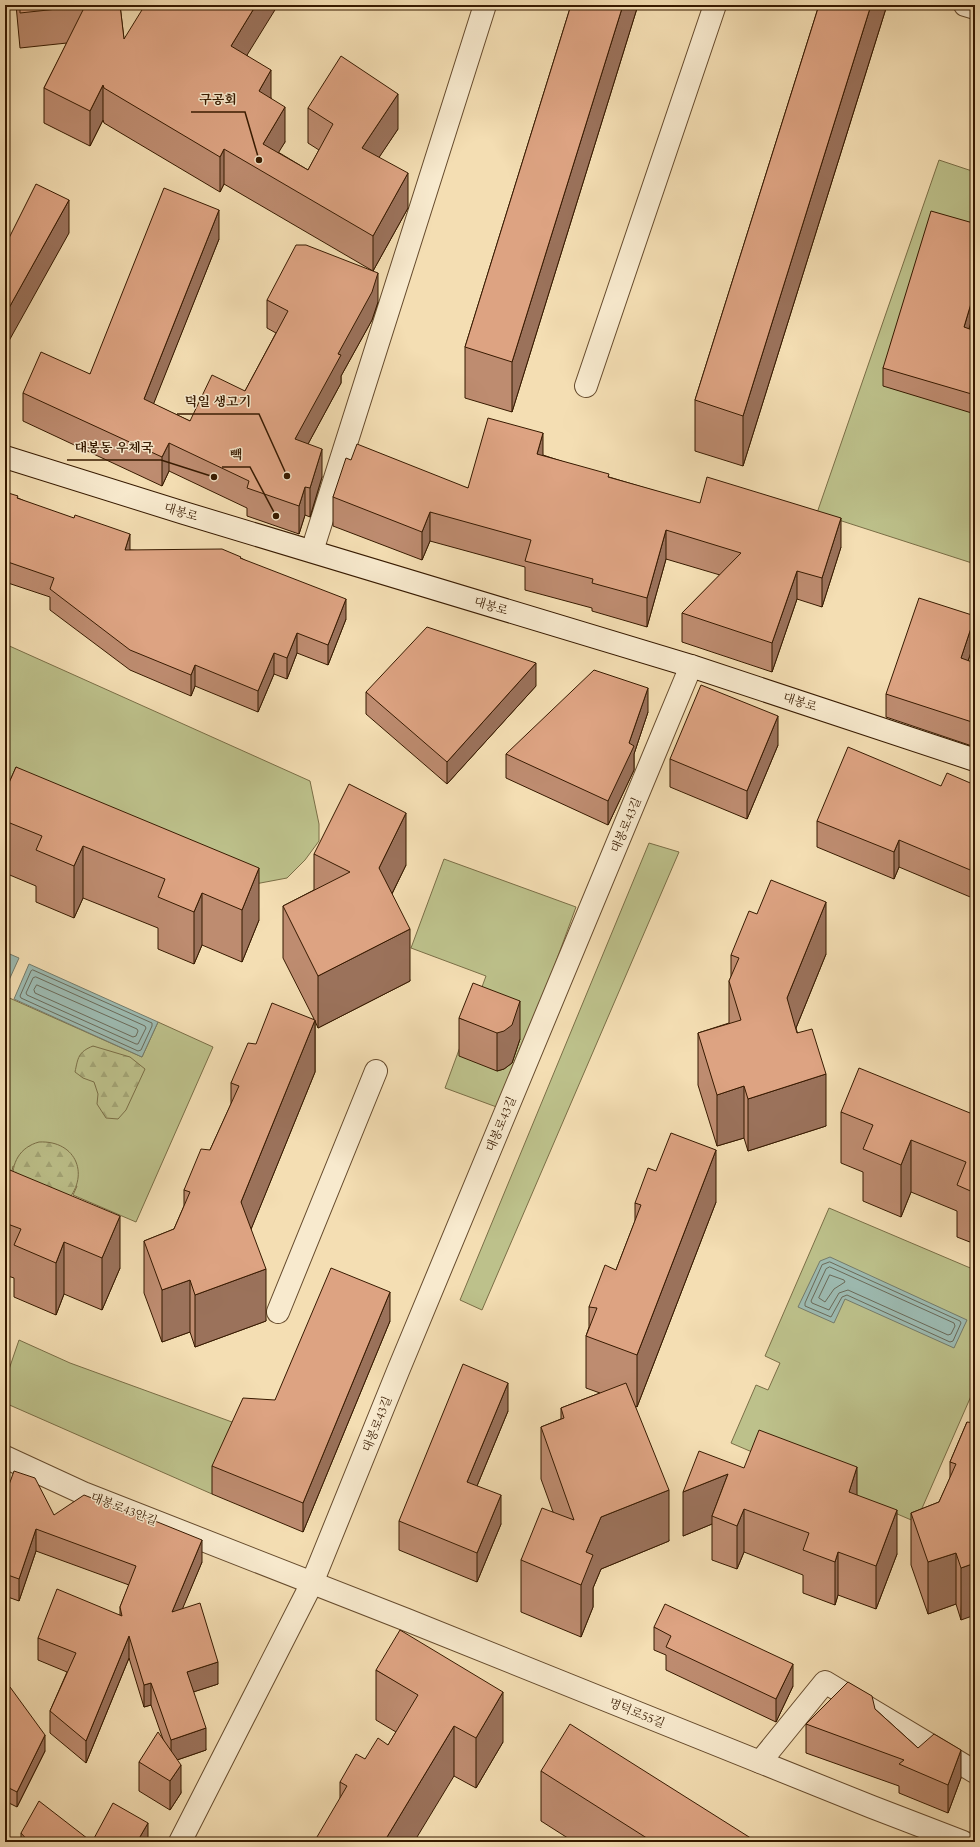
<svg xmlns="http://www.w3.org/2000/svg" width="980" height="1847" font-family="Cardo,'Noto Serif KR',serif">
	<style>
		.green { fill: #bdc18b; stroke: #7a6e46 }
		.forest { fill: url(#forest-firs); stroke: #7a6e46 }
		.water { fill: #9dbbb2; stroke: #747b6b }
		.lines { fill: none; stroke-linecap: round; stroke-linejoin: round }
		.shore { stroke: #6a6a59; stroke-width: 1 }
		.street-casing { stroke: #664b2d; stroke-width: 24 }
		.secondary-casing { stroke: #371a00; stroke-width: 24 }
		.street { stroke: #f8eace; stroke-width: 22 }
		.secondary { stroke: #f8eace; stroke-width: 22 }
		.wall { fill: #be8c70; stroke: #371a00 }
		.shaded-wall { fill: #9b725b; stroke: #371a00 }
		.building { fill: #dda382; stroke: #371a00 }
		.labels { text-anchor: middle; stroke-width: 3; stroke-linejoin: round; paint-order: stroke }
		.street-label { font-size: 12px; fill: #371a00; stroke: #f8eace }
		.leader { fill: none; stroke: #371a00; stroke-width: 1.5 }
		.callout-dot { fill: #371a00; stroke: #f8eace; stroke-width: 1.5 }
		.callout-label { font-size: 13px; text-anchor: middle; font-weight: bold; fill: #371a00; stroke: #f8eace; stroke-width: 3; stroke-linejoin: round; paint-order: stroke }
	</style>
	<defs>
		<pattern id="forest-firs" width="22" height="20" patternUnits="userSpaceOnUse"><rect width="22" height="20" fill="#bdc18b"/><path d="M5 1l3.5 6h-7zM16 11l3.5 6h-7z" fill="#a3a576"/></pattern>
	</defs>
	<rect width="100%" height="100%" fill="#f4deb3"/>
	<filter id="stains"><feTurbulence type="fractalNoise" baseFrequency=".005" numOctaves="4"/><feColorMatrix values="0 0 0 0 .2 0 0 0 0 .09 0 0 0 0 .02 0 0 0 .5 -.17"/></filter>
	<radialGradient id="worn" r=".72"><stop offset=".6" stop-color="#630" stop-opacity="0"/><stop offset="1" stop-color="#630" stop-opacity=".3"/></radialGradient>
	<!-- green -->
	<g class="green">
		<path d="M939,160L975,172V564L817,513Z"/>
		<path d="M5,644L310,781L319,824V841L305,860L287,878L218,891L5,796Z"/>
		<path d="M649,843L679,852L482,1310L460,1300Z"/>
		<path d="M444,859L576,907L502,1109L445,1088L486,976L411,948Z"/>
		<path d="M5,996L142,1057L158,1022L213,1047L136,1222L73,1195L77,1186L13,1166L12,1171L5,1168Z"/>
		<path d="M829,1208L975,1270V1387L916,1522L731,1443L756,1385L768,1390L780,1363L765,1356Z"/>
		<path d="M19,1340L70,1363L243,1426L212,1494L5,1403V1381Z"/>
	</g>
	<!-- forest -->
	<g class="forest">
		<path d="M93,1046L130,1057L145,1069L126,1110L118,1119L106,1118L97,1104L98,1094L94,1082L83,1078L75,1072C78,1058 78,1052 93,1046Z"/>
		<path d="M39,1142C77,1140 91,1177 65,1203L13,1182C11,1163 20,1147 39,1142Z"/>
	</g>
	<!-- water -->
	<g class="water">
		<path d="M5,952L19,958L5,989Z"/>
		<path d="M29,964L158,1022L142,1057L14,999Z"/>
		<path d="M830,1257L967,1320L954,1348L845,1299L834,1323L798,1307L820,1261Z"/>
	</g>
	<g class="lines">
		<!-- shore -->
		<g class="shore">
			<path d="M33,970L152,1023V1026L141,1050L138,1051L21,998L20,996L31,971Z"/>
			<path d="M36,977L145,1026L146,1028L138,1044H136L27,995L26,993L33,978Z"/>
			<path d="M37,985L137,1029L138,1031L136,1036L133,1037L35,993L34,990Z"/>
			<path d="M830,1262L960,1321L961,1323L953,1341L950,1342L847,1295L842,1297L831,1317L805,1306V1303L822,1265Z"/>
			<path d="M830,1267L954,1323L955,1326L951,1334L948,1335L848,1290L839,1293L829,1310L812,1303L811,1301L826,1269Z"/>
			<path d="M830,1275L844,1280L845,1282L834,1289L825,1302L819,1298Z"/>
		</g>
		<defs>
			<g id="street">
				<path d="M965,5L975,8"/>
				<path d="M586,386L715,5"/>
				<path d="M312,551L485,5"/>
				<path d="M278,1312L376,1071"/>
				<path d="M5,1457L83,1493L407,1620L872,1807L963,1842"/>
				<path d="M760,1762L825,1682L975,1772"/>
				<path d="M180,1842L312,1583L398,1371L691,666"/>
			</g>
			<path id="secondary" d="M5,457L184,513L691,666L975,760"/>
		</defs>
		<!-- street casing -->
		<use href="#street" class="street-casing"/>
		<!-- secondary casing -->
		<use href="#secondary" class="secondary-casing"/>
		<!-- street -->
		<use href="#street" class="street"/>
		<!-- secondary -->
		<use href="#secondary" class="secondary"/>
	</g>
	<!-- wall -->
	<g class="wall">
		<path d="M16,5H120L124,39L247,55L271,98L285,142L278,152L308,170L319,150L308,143V108L398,129L379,157L408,208L373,271L224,184L220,192L104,123L103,120L90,146L44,123V88L67,43L20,48Z"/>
		<path d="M571,5H638L512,412L465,398V347Z"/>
		<path d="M819,5H887L743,466L695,451V400Z"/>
		<path d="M975,216V308L969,329L975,331V414L883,386V368L973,223Z"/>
		<path d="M219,239L153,404L190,421L245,391L276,333L267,328V300L378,302L372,320L341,376V383L308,444L322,477L310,517L305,515L299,534L247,516V508L169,471L162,486L23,421V393L90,374Z"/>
		<path d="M543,455L609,477L841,547L822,607L797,599L772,672L682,642V613L720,575L666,559L647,627L592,611V608L525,590V567L430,541L422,560L333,526V497L351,460L468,488Z"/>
		<path d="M5,492L130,550L241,558L346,619L328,665L297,653L287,679L274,674L258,712L195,686L191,696L130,670L50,610V597L5,582Z"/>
		<path d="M975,640L968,661L975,663V747L886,717V694Z"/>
		<path d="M536,686L447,784L366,714V692Z"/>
		<path d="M648,712L634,754V770L608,825L506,778V754Z"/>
		<path d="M778,745L747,819L670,787V759Z"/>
		<path d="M16,767L259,920L242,962L202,945L194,964L158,949V928L83,898L74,918L36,902V886L5,873V792Z"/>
		<path d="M975,785V899L899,867L894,879L817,847V821L941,786Z"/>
		<path d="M314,854L406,865L392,894L410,981L318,1028L315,1021V1072L251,1229L266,1321L195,1347L190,1332L162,1342L144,1293V1241L174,1229L184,1206V1190L210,1150L231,1104V1083L256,1044L314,1019L283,958V906L314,890Z"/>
		<path d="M826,954L796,1028L826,1126L748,1151L744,1138L717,1146L698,1085V1033L729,1023V981L731,977V955Z"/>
		<path d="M459,1018L520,1039L512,1063L504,1069L497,1071L459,1056Z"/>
		<path d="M841,1112L975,1115V1244L957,1237V1211L911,1192L901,1217L863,1201V1172L841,1163Z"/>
		<path d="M5,1168L120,1268L102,1310L64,1294L56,1315L14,1297V1278L5,1275Z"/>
		<path d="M716,1202L637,1407L635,1406L669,1541L601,1569L593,1588V1607L581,1637L521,1612V1560L553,1512L541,1479V1427L561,1419V1408L600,1393L586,1388V1336L589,1327V1307L616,1270L635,1221V1203Z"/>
		<path d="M390,1321L303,1532L212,1494V1466L275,1400Z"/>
		<path d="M508,1411L477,1486L501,1524L477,1582L399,1550V1521Z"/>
		<path d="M967,1422L961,1620L956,1604L928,1614L911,1565V1513L939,1502L950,1478V1462Z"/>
		<path d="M744,1468L857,1495L897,1554L876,1609L838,1595L835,1605L803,1593V1575L744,1552L737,1569L712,1560V1524L683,1536Z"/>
		<path d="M5,1493L54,1515L202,1562L182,1609L218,1684L193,1692L206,1750L177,1760L181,1793L170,1810L139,1791V1762L164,1742L151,1705L144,1707L129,1658L86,1763L50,1733V1711L67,1672L38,1660V1638L120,1615V1607L129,1585L36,1551L19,1601L5,1596Z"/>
		<path d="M654,1627L793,1686L776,1722L666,1670V1655L654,1650Z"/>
		<path d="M376,1670L503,1742L476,1788L454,1776L340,1798V1782L365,1759L388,1745L396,1732L376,1720Z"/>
		<path d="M5,1697L45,1751L17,1807L5,1801Z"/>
		<path d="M875,1709L918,1748L961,1778L948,1813L899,1793V1786L806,1753V1724Z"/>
		<path d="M541,1771L757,1842H574L541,1821Z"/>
		<path d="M21,1833L92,1842H148H21Z"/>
	</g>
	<!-- shaded-wall -->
	<g class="shaded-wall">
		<path d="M256,5H278L231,81V46Z"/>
		<path d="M623,5H638L512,412V362Z"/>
		<path d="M871,5H887L743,466V416Z"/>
		<path d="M271,70V105L259,91Z"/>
		<path d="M103,85V120L90,146V111Z"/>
		<path d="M398,94V129L362,183V148Z"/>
		<path d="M285,107V142L266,173L263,144Z"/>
		<path d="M224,149V184L220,192V157Z"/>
		<path d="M408,173V208L373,271V236Z"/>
		<path d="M69,200V233L5,348V315Z"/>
		<path d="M219,210V239L144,428V399Z"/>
		<path d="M378,273V302L372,320L341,376V383L295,468V439Z"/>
		<path d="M975,290V308L964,346V327Z"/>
		<path d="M543,433V462L537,454Z"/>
		<path d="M169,443V471L162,486V457Z"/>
		<path d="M322,449V477L310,517V488Z"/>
		<path d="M305,487V515L299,534V506Z"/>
		<path d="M430,512V541L422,560V532Z"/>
		<path d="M841,518V547L822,607V578Z"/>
		<path d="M666,530V559L647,627V598Z"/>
		<path d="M130,534V555L125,550Z"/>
		<path d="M797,571V599L772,672V643Z"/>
		<path d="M346,599V619L328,665V645Z"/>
		<path d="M975,616V640L961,682V658Z"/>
		<path d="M297,633V653L287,679V658Z"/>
		<path d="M274,653V674L258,712V691Z"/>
		<path d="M536,663V686L447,784V762Z"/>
		<path d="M195,665V686L191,696V675Z"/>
		<path d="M648,688V712L634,754V770L608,825V801L629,743Z"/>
		<path d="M778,716V745L747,819V791Z"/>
		<path d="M406,813V865L379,920V868Z"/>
		<path d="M899,840V867L894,879V852Z"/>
		<path d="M83,846V898L74,918V866Z"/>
		<path d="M259,868V920L242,962V910Z"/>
		<path d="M202,893V945L194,964V912Z"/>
		<path d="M826,902V954L787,1050V998Z"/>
		<path d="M410,929V981L318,1028V976Z"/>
		<path d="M520,1001V1039L512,1063L504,1069L497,1071V1033Z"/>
		<path d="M315,1020V1072L241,1254V1202Z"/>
		<path d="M826,1074V1126L748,1151V1099Z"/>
		<path d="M744,1086V1138L717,1146V1095Z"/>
		<path d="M911,1140V1192L901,1217V1165Z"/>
		<path d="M716,1150V1202L637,1407V1355Z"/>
		<path d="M120,1216V1268L102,1310V1258Z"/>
		<path d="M64,1242V1294L56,1315V1263Z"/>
		<path d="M266,1269V1321L195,1347V1295Z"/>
		<path d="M190,1280V1332L162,1342V1290Z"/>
		<path d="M390,1292V1321L303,1532V1503Z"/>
		<path d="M508,1383V1411L467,1510V1482Z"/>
		<path d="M857,1467V1511L849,1492Z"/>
		<path d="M728,1474L712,1516V1524L683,1536V1492Z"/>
		<path d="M669,1490V1541L601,1569L593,1588V1607L581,1637V1585L586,1552L601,1517Z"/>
		<path d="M501,1495V1524L477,1582V1553Z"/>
		<path d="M744,1509V1552L737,1569V1526Z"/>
		<path d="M897,1510V1554L876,1609V1566Z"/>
		<path d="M36,1529V1551L19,1601V1579Z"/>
		<path d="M202,1540V1562L172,1634V1612Z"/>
		<path d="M838,1552V1595L835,1605V1562Z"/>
		<path d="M956,1553V1604L928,1614V1562Z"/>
		<path d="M975,1563V1615L961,1620V1568Z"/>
		<path d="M129,1636V1658L86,1763V1741Z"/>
		<path d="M218,1662V1684L187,1694V1672Z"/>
		<path d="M793,1664V1686L776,1722V1699Z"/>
		<path d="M151,1683V1705L144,1707V1685Z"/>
		<path d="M503,1692V1742L476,1788V1738Z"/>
		<path d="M454,1726V1776L414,1842H384Z"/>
		<path d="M206,1728V1750L171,1762V1740Z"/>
		<path d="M45,1735V1751L17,1807V1792Z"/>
		<path d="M961,1750V1778L948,1813V1785Z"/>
		<path d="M181,1765V1793L170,1810V1781Z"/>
		<path d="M148,1823V1842H137Z"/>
	</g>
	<!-- building -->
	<g class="building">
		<path d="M20,5H120L124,39L145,5H256L231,46L271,70L259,91L285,107L263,144L308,170L333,124L308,108L341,56L398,94L362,148L408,173L373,236L224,149L220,157L104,88L103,85L90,111L44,88L85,6L20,13Z"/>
		<path d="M571,5H623L512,362L465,347Z"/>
		<path d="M819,5H871L743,416L695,400Z"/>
		<path d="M36,184L69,200L5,315V246Z"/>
		<path d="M164,188L219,210L144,399L190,421L212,375L245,391L288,311L267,300L296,245H306L378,273L372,292L338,354L341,355L295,439L322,449L310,488L305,487L299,506L247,488L249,481L169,443L162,457L23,393L41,352L90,374Z"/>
		<path d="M931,211L973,223L975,216V290L964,327L975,331V395L883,368Z"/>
		<path d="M488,418L543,433L537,454L609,474L608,477L700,503L707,477L841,518L822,578L797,571L772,643L682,613L741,553L666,530L647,598L592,583L593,579L525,561L531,540L430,512L422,532L333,497L346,458L351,460L357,444L468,488Z"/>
		<path d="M5,492L18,496L17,498L74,518L75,515L130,534L125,550L222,549L241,557L240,558L346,599L328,645L297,633L287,658L274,653L258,691L195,665L191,675L130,650L50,589L54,578L5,561V548L8,540L5,539Z"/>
		<path d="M919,598L975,616L961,658L975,663V723L886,694Z"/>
		<path d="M427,627L536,663L447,762L366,692Z"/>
		<path d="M594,670L648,688L629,743L634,746L608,801L506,754Z"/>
		<path d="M701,685L778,716L747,791L670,759Z"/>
		<path d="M848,747L941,786L947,773L975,785V872L899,840L894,852L817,821Z"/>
		<path d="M16,767L259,868L242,910L202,893L194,912L158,897L165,879L83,846L74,866L36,850L42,836L5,821V792Z"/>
		<path d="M349,784L406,813L379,868L410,929L318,976L283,906L350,872L314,854Z"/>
		<path d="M771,880L826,902L787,998L797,1033L812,1029L826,1074L748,1099L744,1086L717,1095L698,1033L741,1020L729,981L739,958L731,955L749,911L757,914Z"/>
		<path d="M473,983L520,1001L512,1025L504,1031L497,1033L459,1018Z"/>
		<path d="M272,1003L315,1020L241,1202L266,1269L195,1295L190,1280L162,1290L144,1241L174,1229L190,1192L184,1190L201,1149L210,1150L239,1086L231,1083L248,1043L256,1044Z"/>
		<path d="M859,1068L975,1115V1193L957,1185L966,1162L911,1140L901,1165L863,1149L873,1125L841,1112Z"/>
		<path d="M671,1133L716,1150L637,1355L586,1336L597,1308L589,1307L605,1265L616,1270L641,1205L635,1203L648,1168L656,1171Z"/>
		<path d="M5,1168L120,1216L102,1258L64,1242L56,1263L14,1245L21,1229L5,1223Z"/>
		<path d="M331,1268L390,1292L303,1503L212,1466L243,1398L275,1400Z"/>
		<path d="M463,1364L508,1383L467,1482L501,1495L477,1553L399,1521Z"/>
		<path d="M626,1383L669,1490L601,1517L586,1552L593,1555L581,1585L521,1560L542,1508L574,1520L541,1427L564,1418L561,1408Z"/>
		<path d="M967,1422L975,1423V1563L961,1568L956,1553L928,1562L911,1513L939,1502L956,1464L950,1462Z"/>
		<path d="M759,1430L857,1467L849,1492L897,1510L876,1566L838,1552L835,1562L803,1550L809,1533L744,1509L737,1526L712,1516L728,1474L683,1492L699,1451L744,1468Z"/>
		<path d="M14,1471L35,1478L54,1515L84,1495L154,1522L155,1521L202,1540L172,1612L200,1603L218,1662L187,1672L206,1728L171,1740L151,1683L144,1685L129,1636L86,1741L50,1711L76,1653L38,1638L57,1589L122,1616L120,1607L136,1566L36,1529L19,1579L5,1574V1493H6Z"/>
		<path d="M665,1604L793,1664L776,1699L666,1647L671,1636L654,1627Z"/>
		<path d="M400,1630L503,1692L476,1738L454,1726L384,1842H314L347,1786L340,1782L356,1754L365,1759L378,1738L388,1745L418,1695L376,1670Z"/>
		<path d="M848,1682L872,1696L875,1709L918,1748L934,1734L961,1750L948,1785L899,1764L904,1760L806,1724Z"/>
		<path d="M10,1687L45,1735L17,1792L5,1786V1697Z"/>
		<path d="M570,1724L757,1842H653L541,1771Z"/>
		<path d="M158,1732L181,1765L170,1781L139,1762Z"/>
		<path d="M39,1801L92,1842L113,1803L148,1823L137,1842H29L21,1833Z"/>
	</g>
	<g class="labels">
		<!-- street labels -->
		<g class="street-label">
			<text transform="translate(181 512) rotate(17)" y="4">대봉로</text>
			<text transform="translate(491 606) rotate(17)" y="4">대봉로</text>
			<text transform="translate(800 702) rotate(18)" y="4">대봉로</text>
			<text transform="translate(626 825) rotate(-67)" y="4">대봉로43길</text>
			<text transform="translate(501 1124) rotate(-67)" y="4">대봉로43길</text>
			<text transform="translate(377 1424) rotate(-68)" y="4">대봉로43길</text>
			<text transform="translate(124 1509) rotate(21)" y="4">대봉로43안길</text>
			<text transform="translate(637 1713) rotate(22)" y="4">명덕로55길</text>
		</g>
	</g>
	<!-- callouts -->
	<path class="leader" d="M259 160L245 112H191M287 476L259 414H177M214 477L161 460H67M276 516L250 467H222"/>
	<g class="callout-dot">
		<circle cx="259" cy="160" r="4"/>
		<circle cx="287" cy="476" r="4"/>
		<circle cx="214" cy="477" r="4"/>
		<circle cx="276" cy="516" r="4"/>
	</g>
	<g class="callout-label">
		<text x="218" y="104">구공회</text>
		<text x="218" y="406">덕일 생고기</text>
		<text x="114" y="452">대봉동 우체국</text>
		<text x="236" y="459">빽</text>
	</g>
	<!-- margin -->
	<rect width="980" height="1847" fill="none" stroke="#f4deb3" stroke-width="20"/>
	<rect x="6" y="6" width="968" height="1835" fill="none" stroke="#371a00" stroke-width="2"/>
	<rect x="10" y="10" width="960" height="1827" fill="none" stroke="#371a00"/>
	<rect width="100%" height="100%" filter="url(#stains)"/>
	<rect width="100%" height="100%" fill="url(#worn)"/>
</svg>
